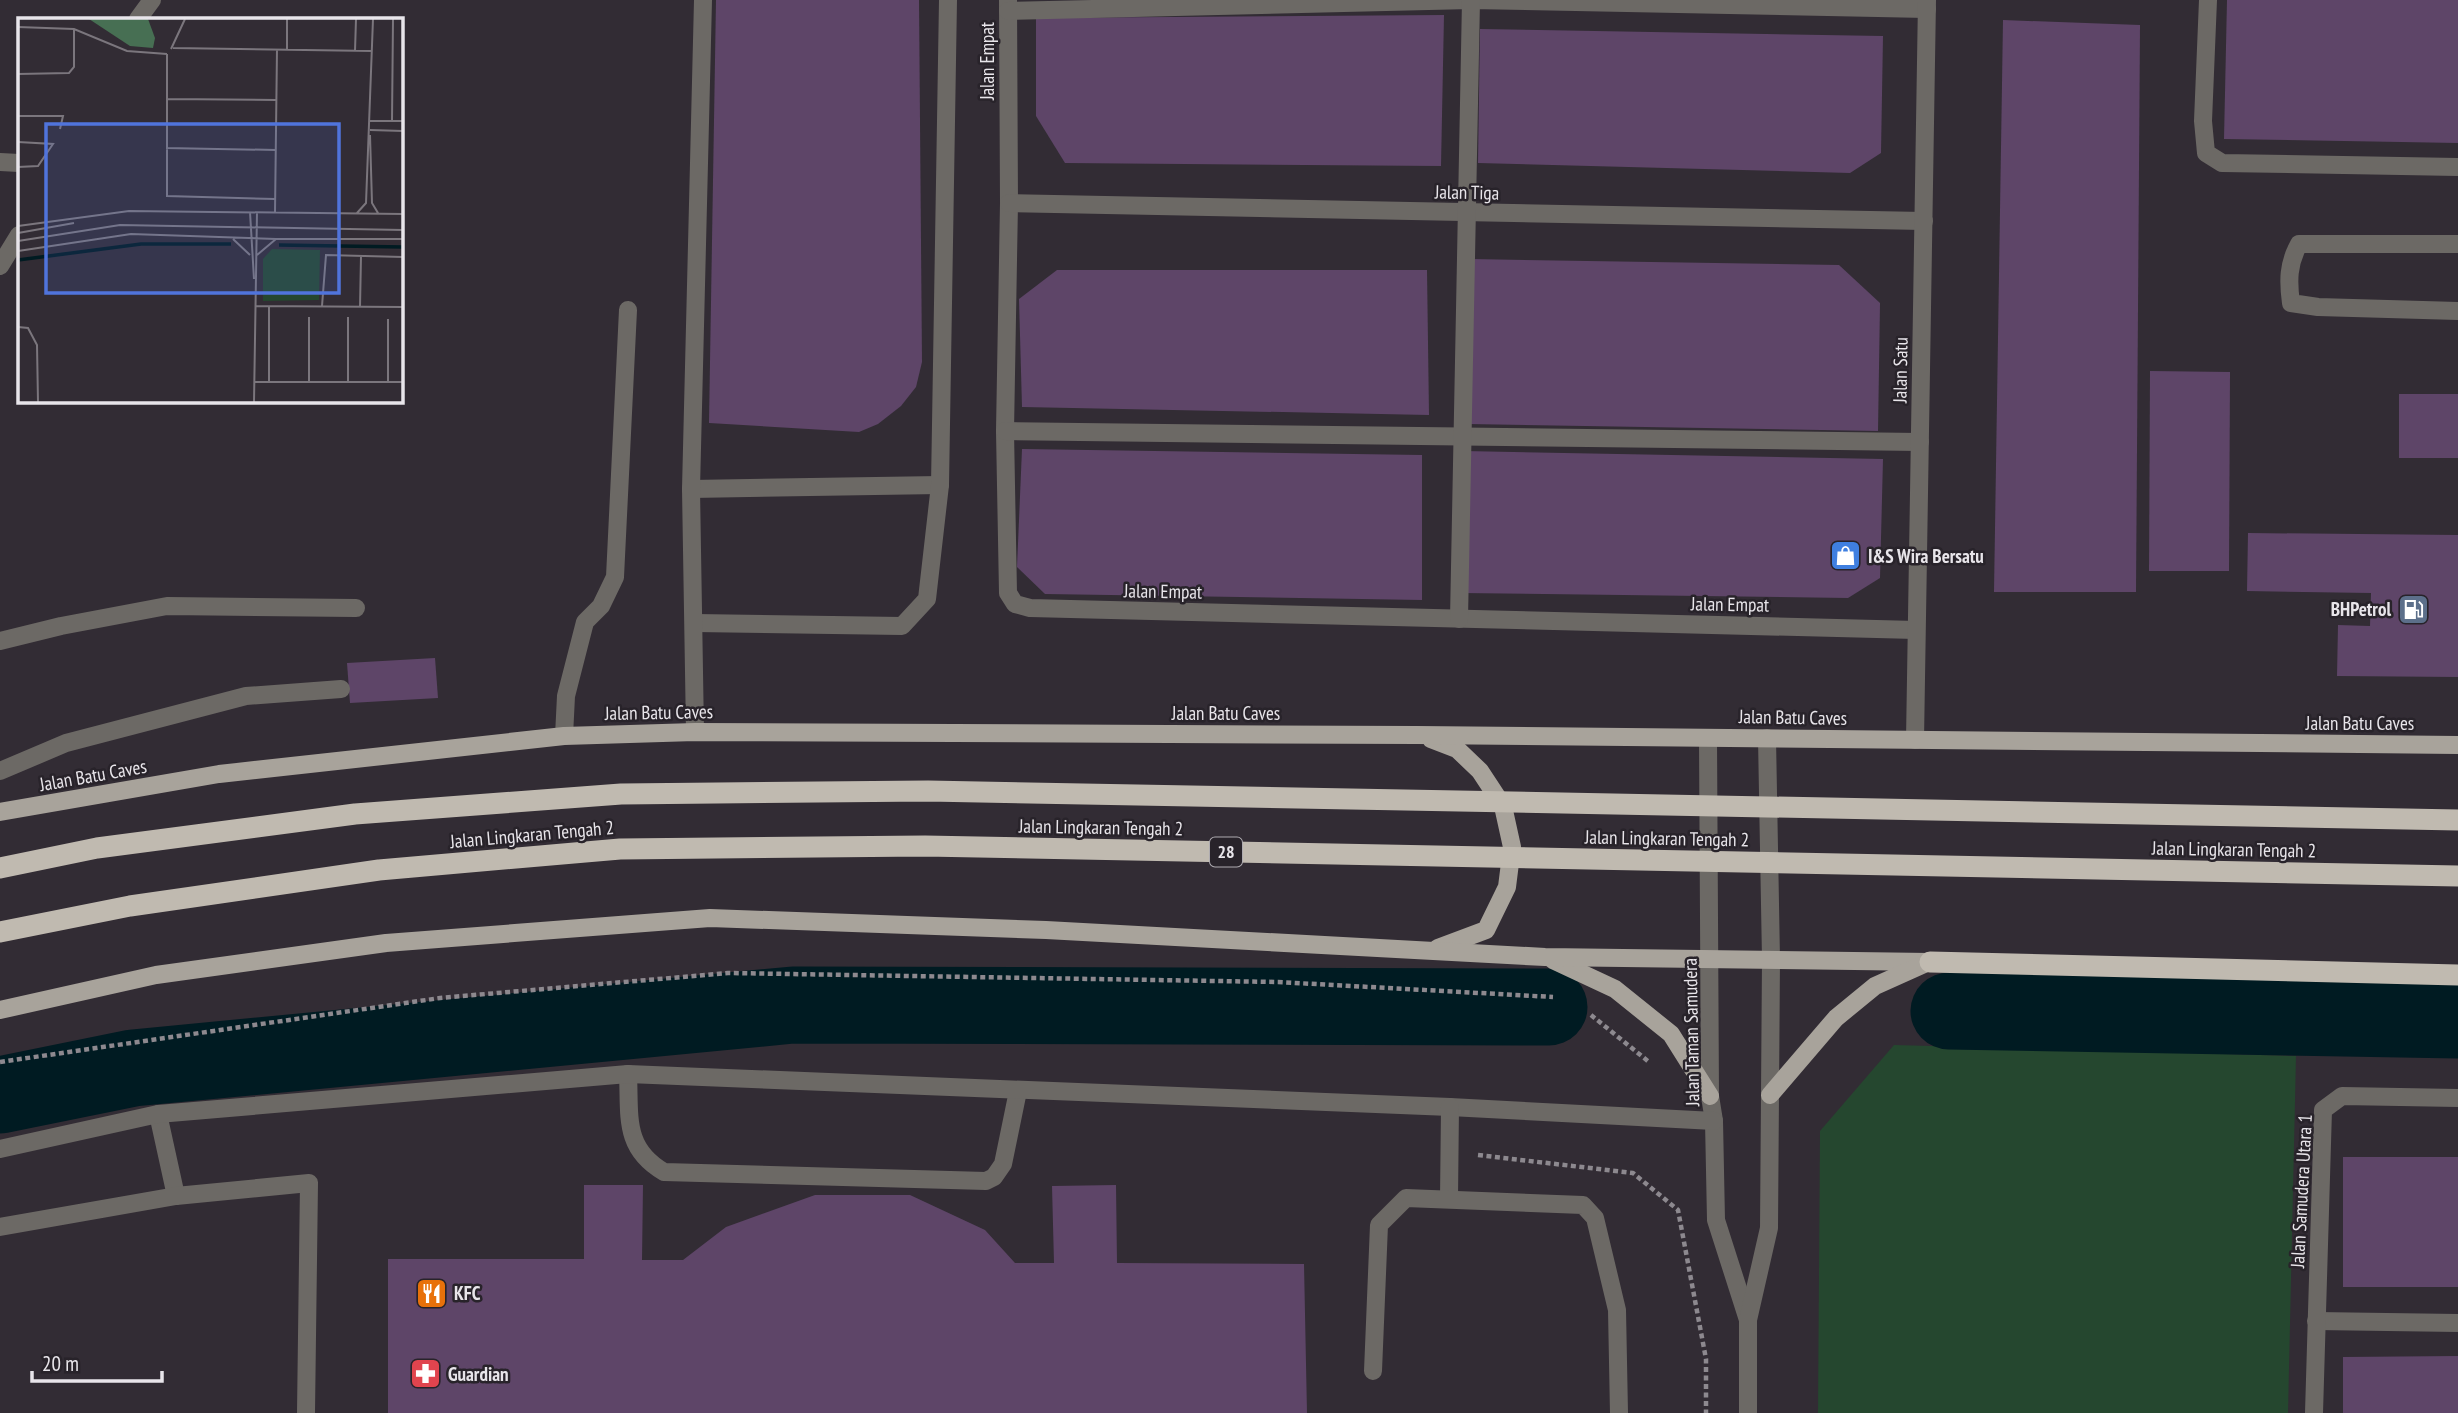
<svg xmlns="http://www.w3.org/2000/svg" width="2458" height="1413" font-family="'PT Sans Narrow',sans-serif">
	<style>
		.green { fill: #25472f }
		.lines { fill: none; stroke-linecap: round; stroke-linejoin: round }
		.river { stroke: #001b22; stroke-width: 77 }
		.building { fill: #5e4568 }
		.path { stroke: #8d898f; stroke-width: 4.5; stroke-dasharray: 5 3.5; stroke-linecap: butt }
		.minor { stroke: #6c6965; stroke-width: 18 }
		.major { stroke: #a8a39b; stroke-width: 18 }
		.highway { stroke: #c0bab0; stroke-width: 21 }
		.highway-bridge { stroke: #c0bab0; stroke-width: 21 }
		.labels { text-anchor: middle; stroke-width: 5; stroke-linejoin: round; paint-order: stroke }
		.shield { fill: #28232a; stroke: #aeabb0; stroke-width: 2 }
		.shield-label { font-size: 18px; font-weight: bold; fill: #e8e5ea }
		.street-label { font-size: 19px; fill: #e8e5ea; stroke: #28232a }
		.poi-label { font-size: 19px; font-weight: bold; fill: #e8e5ea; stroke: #28232a; text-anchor: start }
		.inset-river { fill: none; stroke: #001b22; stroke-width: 3.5 }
		.inset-road { fill: none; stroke: #7b767d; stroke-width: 2 }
		.view { fill: #5074dc; fill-opacity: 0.15; stroke: #5074dc; stroke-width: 3.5 }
		.inset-edge { fill: none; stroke: #e8e5ea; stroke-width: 3.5 }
	</style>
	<rect width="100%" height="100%" fill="#322c34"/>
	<!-- green -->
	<path class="green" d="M1894,1045L2296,1056L2288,1413H1818L1820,1131Z"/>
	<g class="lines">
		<!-- river -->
		<g class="river">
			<path d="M1949,1011L2458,1020"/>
			<path d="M0,1095L133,1068L793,1005L1549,1007"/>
		</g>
	</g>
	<!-- building -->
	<g class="building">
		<path d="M716,0H919L922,362L916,387L901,406L878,424L859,432L709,423Z"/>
		<path d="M2227,0H2458V143L2224,139Z"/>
		<path d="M1444,15L1441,166L1065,163L1036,116V18Z"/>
		<path d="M2003,20L2140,25L2136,592H1994Z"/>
		<path d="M1480,29L1883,36L1881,153L1850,173L1478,163Z"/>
		<path d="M1470,259L1839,265L1880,303L1878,431L1468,424Z"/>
		<path d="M1057,270H1427L1429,415L1022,407L1019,299Z"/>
		<path d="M2150,371L2230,372L2229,571H2149Z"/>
		<rect x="2399" y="394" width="59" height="64"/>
		<path d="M1022,449L1422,455V600L1045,594L1017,567Z"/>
		<path d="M1463,451L1883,459L1880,578L1848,598L1460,593Z"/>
		<path d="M2248,533L2458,535V677L2337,676L2338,625L2370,626L2371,593L2247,591Z"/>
		<path d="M435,658L438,698L350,703L347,663Z"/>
		<rect x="2343" y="1157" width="115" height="130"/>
		<path d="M584,1185H643L642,1260H683L726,1227L815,1195H910L985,1230L1015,1263H1054L1052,1186L1116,1185L1117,1263L1304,1264L1307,1413H388V1259H584Z"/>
		<path d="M2458,1356V1413H2343V1357Z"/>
	</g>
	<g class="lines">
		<!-- path -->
		<g class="path">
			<path d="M1591,1015L1649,1062"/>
			<path d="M0,1062L440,998L728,973L1278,982L1553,997"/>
			<path d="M1478,1155L1633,1173L1678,1210L1706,1359V1413"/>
		</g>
		<!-- minor -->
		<g class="minor">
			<path d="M1008,0L1009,203L1005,431L1008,593L1015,604L1030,608L1916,630"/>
			<path d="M2208,0L2203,121L2206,153L2222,163L2458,167"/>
			<path d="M1008,11L1471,0L1927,9"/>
			<path d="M138,19L152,0"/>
			<path d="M0,162L19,163"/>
			<path d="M1009,203L1924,221"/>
			<path d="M2458,244H2299C2288,264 2288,281 2291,303L2318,307L2458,311"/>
			<path d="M0,266L19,235"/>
			<path d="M1005,431L1920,442"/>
			<path d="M691,489L940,485"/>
			<path d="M1459,619L1471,0"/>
			<path d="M695,623L902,626L927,599L940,485L948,0"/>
			<path d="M0,641L61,626L167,606L356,608"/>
			<path d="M695,732L691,489L703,0"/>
			<path d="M564,736L566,696L585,622L601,606L615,577L628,310"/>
			<path d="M1708,738L1710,1096L1714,1121L1716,1220L1748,1320"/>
			<path d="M1915,740L1927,0"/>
			<path d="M0,771L66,743L246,696L341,689"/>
			<path d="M628,1074C630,1116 623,1148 664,1172L986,1181L994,1177L1003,1164L1018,1091"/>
			<path d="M158,1114L176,1196"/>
			<path d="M0,1149L158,1114L628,1074L1450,1107L1714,1121"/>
			<path d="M1449,1198L1450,1107"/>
			<path d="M0,1227L176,1196L309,1183L306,1413"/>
			<path d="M2316,1321L2458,1323"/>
			<path d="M1373,1371L1379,1225L1406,1198L1583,1205L1595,1218L1617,1310L1619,1413"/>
			<path d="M1748,1413V1320L1769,1228L1771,959L1767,738"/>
			<path d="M2314,1413L2323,1110L2342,1096L2458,1098"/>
		</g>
		<!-- major -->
		<g class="major">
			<path d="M1431,739L1457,749L1480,771L1503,806L1512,847L1507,887L1486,930L1438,948"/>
			<path d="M0,812L219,774L564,736L695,732L1417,735L2458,745"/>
			<path d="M1553,960L1615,989L1671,1034L1710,1096"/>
			<path d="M0,1010L156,975L386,943L710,918L1046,930L1545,957L1930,962"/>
			<path d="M1770,1095L1836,1018L1875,986L1924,964"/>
		</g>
		<!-- highway -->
		<path class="highway" d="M1930,962L2458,975"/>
		<!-- highway-bridge -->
		<g class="highway-bridge">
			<path d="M0,868L97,848L355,814L621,794L928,791L2458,820"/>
			<path d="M0,932L130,906L379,870L620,849L925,846L2458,876"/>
		</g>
	</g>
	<!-- icons -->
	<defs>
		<symbol id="shop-square" viewBox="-11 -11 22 22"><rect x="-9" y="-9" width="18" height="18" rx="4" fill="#3f7fe0" stroke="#28232a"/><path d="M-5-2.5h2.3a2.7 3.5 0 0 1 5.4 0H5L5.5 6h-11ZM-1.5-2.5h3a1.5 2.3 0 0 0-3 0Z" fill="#fff"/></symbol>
		<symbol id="fuel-square" viewBox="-11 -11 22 22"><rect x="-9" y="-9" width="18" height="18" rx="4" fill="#5c6f8a" stroke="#28232a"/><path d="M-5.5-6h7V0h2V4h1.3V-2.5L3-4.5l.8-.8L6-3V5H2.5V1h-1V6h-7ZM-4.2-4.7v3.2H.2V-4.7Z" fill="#fff"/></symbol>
		<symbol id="restaurant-square" viewBox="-11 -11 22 22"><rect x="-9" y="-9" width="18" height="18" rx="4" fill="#e8710a" stroke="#28232a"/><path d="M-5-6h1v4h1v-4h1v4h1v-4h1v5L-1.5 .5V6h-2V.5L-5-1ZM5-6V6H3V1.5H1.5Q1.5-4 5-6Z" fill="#fff"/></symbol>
		<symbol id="pharmacy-square" viewBox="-11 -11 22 22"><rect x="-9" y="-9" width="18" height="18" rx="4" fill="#e0444e" stroke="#28232a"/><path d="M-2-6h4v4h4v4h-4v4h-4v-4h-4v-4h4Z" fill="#fff"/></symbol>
	</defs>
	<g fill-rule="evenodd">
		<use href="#shop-square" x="1828" y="538" width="35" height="35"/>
		<use href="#fuel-square" x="2396" y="592" width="35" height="35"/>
		<use href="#restaurant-square" x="414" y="1276" width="35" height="35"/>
		<use href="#pharmacy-square" x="408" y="1356" width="35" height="35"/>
	</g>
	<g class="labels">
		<!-- shield labels -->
		<rect class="shield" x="1210" y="837.5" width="32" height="29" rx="5"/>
		<g class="shield-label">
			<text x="1226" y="858">28</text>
		</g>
		<!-- street labels -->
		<g class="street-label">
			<text transform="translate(987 61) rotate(-90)" y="7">Jalan Empat</text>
			<text transform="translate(1467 192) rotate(1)" y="7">Jalan Tiga</text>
			<text transform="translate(1900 370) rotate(-89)" y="7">Jalan Satu</text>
			<text transform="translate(1163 591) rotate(1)" y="7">Jalan Empat</text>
			<text transform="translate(1730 604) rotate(1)" y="7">Jalan Empat</text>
			<text transform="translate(659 712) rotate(-1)" y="7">Jalan Batu Caves</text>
			<text x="1226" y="720">Jalan Batu Caves</text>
			<text transform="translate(1793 717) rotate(1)" y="7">Jalan Batu Caves</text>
			<text x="2360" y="730">Jalan Batu Caves</text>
			<text transform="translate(93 775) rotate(-10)" y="7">Jalan Batu Caves</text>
			<text transform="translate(1101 827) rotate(1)" y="7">Jalan Lingkaran Tengah 2</text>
			<text transform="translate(532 834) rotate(-5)" y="7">Jalan Lingkaran Tengah 2</text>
			<text transform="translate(1667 838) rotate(1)" y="7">Jalan Lingkaran Tengah 2</text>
			<text transform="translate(2234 849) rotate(1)" y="7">Jalan Lingkaran Tengah 2</text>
			<text transform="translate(1691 1032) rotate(-91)" y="7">Jalan Taman Samudera</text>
			<text transform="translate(2301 1191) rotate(-87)" y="7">Jalan Samudera Utara 1</text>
		</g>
		<!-- poi labels -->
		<g class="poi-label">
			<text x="1868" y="563">I&amp;S Wira Bersatu</text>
			<text x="2391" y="616" text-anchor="end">BHPetrol</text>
			<text x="454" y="1300">KFC</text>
			<text x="448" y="1381">Guardian</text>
		</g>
	</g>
	<!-- overview -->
	<g transform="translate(18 18)">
		<rect width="385" height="385" fill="#322c34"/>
		<path d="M254,231L302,232L301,282L245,283V241Z" fill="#25472f"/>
		<path d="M71,1H130L137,20L135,30L112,28Z" fill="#476f53"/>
		<path class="inset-river" d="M261,227L385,229M0,242L123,226H213"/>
		<path class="inset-road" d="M0,9L56,11L109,33L149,36M155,30L354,33M153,31L167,1M269,32V1M337,33L338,1M149,36V178L257,181M0,56L51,55L56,49V11M149,81L258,82M0,98H45L42,111M352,103H385M374,103L375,1M352,112L385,113M352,117L354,185L360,195M0,124L35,126L20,148L0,149M148,130L258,132M232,194L236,261M257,194L259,31M339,195L348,185L355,1M0,208L111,193L385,196M0,215L56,205M215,221L232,237M258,221H385M0,223L102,207L385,212M0,233L113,216L258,221M239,237L258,221M237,288L385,289M251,288V364M304,288L308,237L385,239M342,289L343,238M291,299V364M330,299V364M370,301V364M0,309L10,310L19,327L20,384M236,364H385M236,384L239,194"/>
		<path class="view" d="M28,106H321V275H28Z"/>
		<rect width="385" height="385" class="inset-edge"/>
	</g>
	<!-- scale -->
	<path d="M32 1371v10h130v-10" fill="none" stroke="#e8e5ea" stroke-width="3.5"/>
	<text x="42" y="1371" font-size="21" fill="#e8e5ea" stroke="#28232a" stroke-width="5" paint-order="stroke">20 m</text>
</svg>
